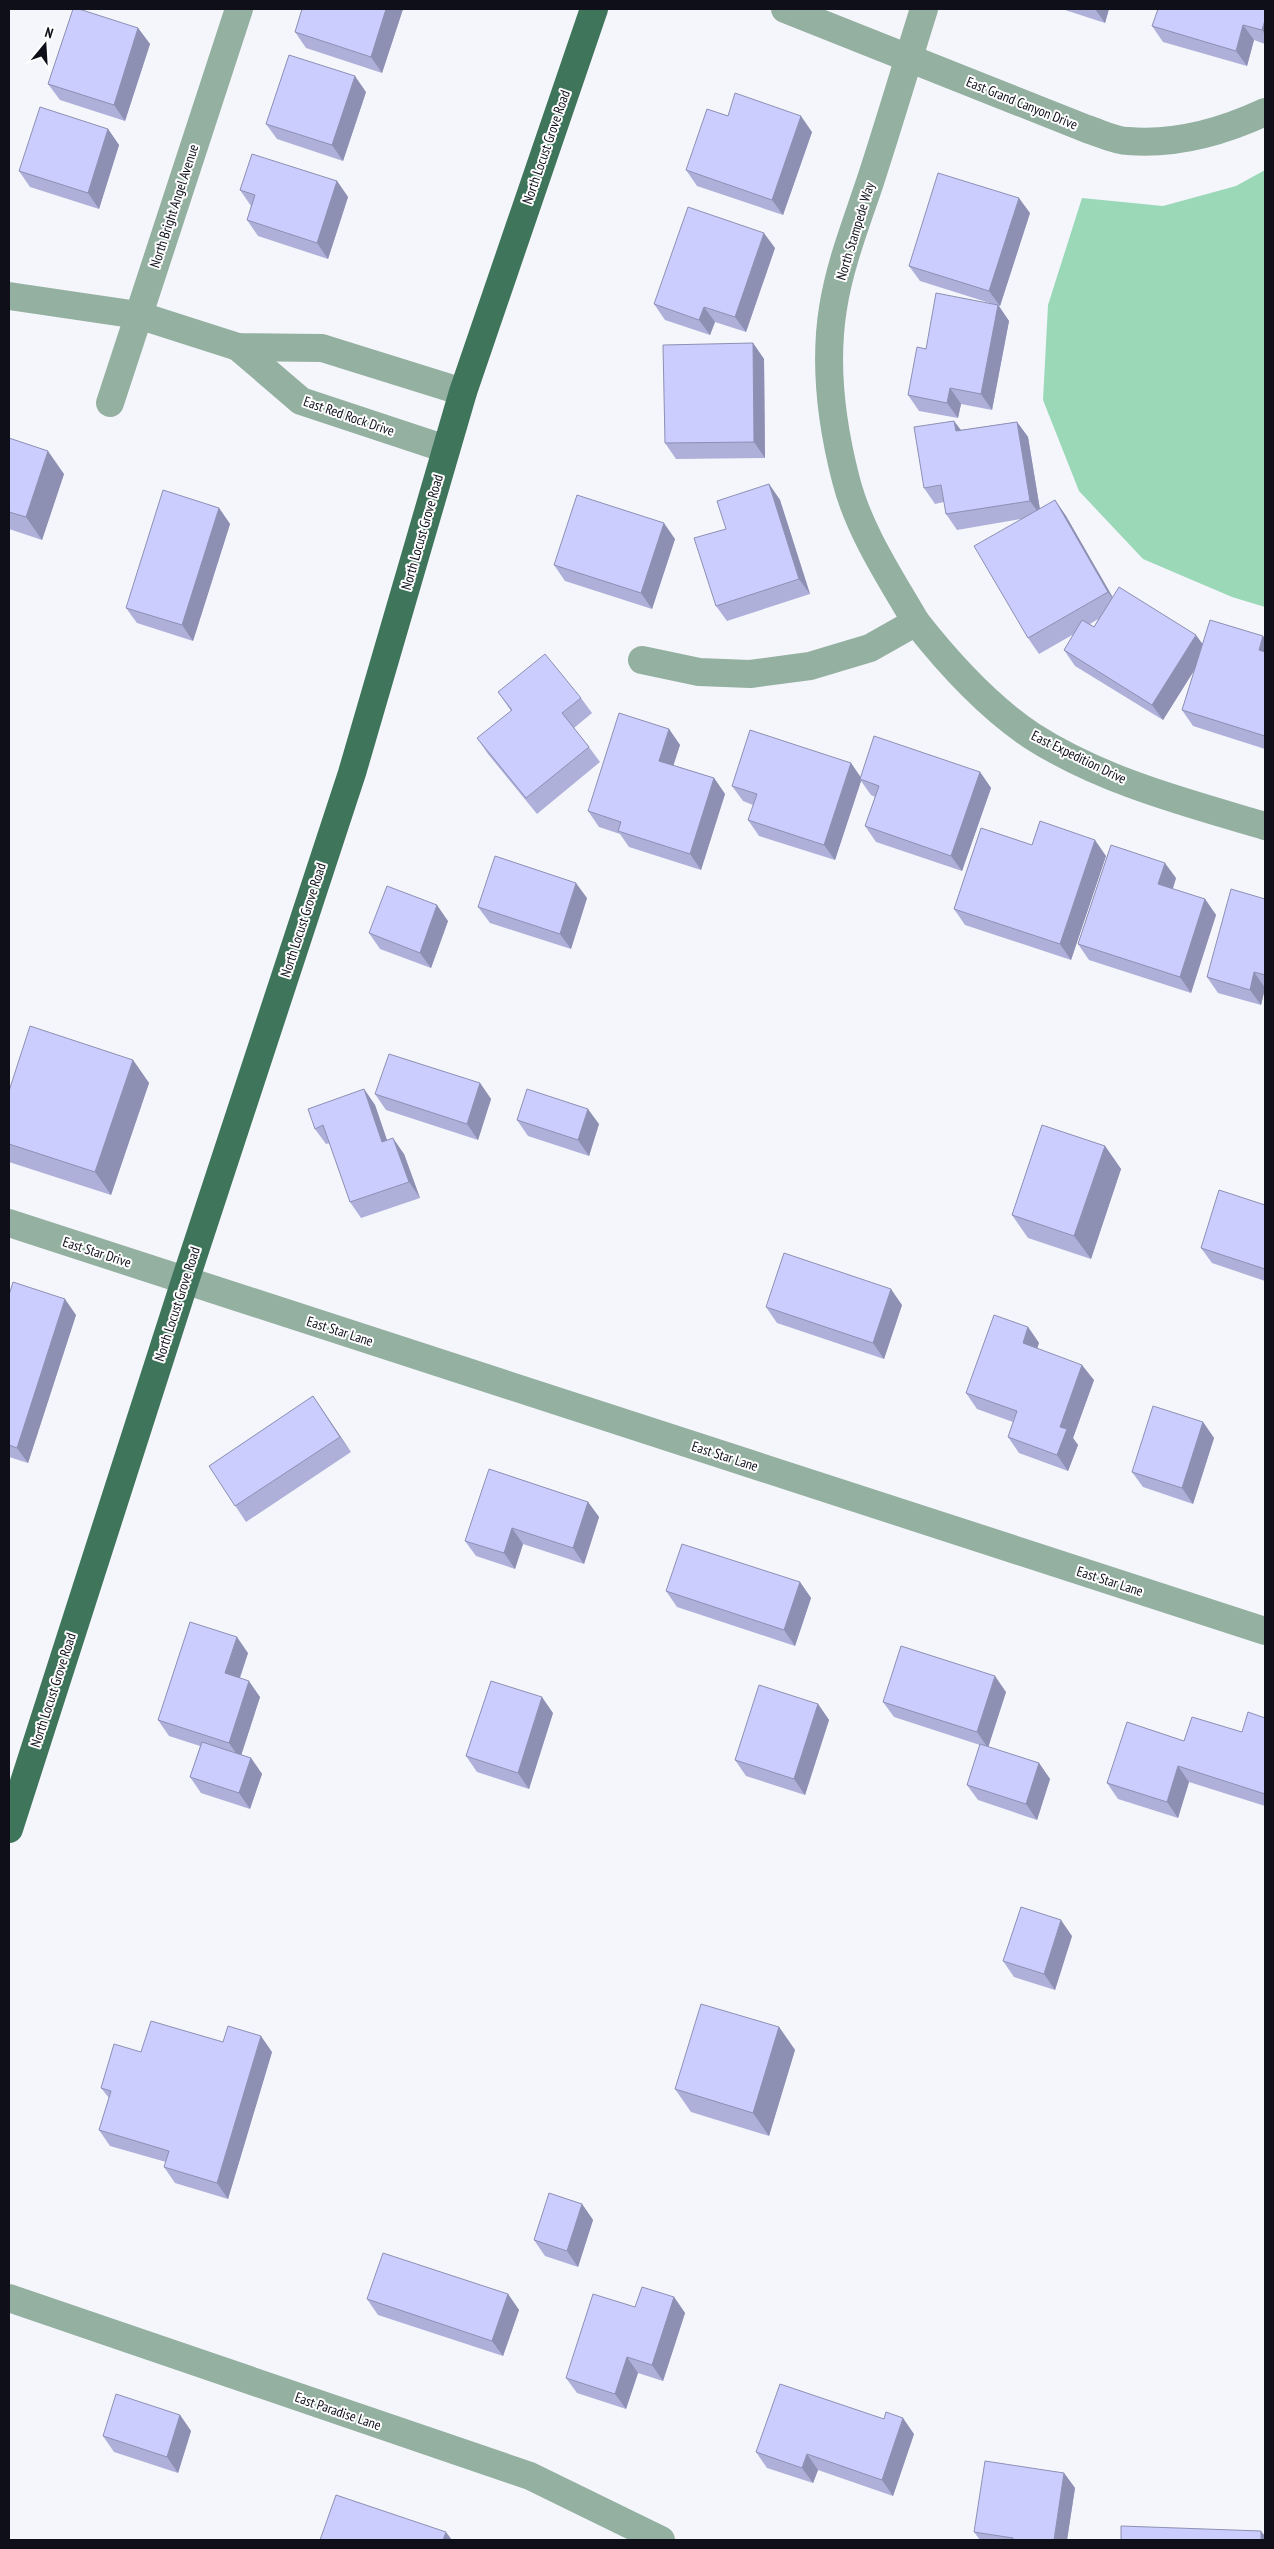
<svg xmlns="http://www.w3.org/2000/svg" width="1274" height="2549" font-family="'PT Sans Narrow',sans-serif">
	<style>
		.green { fill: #9ad8b8 }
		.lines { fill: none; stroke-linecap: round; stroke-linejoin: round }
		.minor { stroke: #94b0a1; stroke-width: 28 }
		.major { stroke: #3f755b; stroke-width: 28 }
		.wall { fill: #aeb0da; fill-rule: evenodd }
		.shaded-wall { fill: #8d90b2 }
		.building { fill: #cacdfe; stroke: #8d90b2 }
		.labels { text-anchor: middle; stroke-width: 4; stroke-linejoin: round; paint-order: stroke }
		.street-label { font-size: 14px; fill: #0e0f19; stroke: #fff }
	</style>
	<rect width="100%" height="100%" fill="#f5f6fc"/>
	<!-- green -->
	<path class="green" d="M1265,170V607L1232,597L1143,559L1079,491L1043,400L1048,305L1082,198L1163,206L1236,186Z"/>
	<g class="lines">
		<!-- minor -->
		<g class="minor">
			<path d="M785,9L1087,129C1100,133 1115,141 1128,141C1176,145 1222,132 1265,112"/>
			<path d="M9,296L138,315L238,347L322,348L463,392"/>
			<path d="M238,347L301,401L446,449"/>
			<path d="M110,403L239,9"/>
			<path d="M916,622C890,577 859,531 846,480C832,426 824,364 833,308C840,264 856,224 870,182C889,124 906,66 924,9"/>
			<path d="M642,660L699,672L750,674L810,666L870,648L916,622C949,664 987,706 1032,736C1102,781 1187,803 1265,826"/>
			<path d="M9,1223L1265,1631"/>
			<path d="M9,2298L530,2476L661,2540"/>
		</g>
		<!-- major -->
		<path class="major" d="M9,1829L185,1281L352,773L463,392L594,9"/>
	</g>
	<!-- wall -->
	<g class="wall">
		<path d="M302,9H403L382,73L306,48L295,32Z"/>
		<path d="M1062,9H1109L1105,23Z"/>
		<path d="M1265,9V44L1254,40L1247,66L1163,42L1152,26Z"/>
		<path d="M138,28L150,44L125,121L60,100L48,84Z"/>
		<path d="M366,92L343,161L277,139L266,124Z"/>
		<path d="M728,116L812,132L783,215L697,186L686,170Z"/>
		<path d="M108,129L119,145L99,209L30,187L19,171Z"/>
		<path d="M337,181L348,197L328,259L258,236L247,220L251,206L240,190Z"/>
		<path d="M1030,213L1000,306H999L1009,321L992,410L961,404L958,418L919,411L908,395L926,349L993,304L920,281L909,266Z"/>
		<path d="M775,248L746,332L715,322L710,335L665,320L654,304Z"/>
		<path d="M753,343L764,359L765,458L676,459L665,443Z"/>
		<path d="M954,421L961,430L1017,422L1028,437L1040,509L1055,500L1066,516L1112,597L1203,644L1263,636L1265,640V749L1193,726L1182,710L1195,669L1163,720L1075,666L1064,650L1074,634L1039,654L1028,638L1021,519L957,530L946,514L944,502L935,504L924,488ZM1098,619L1094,627L1090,624Z"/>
		<path d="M9,438L64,474L42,540L9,529Z"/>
		<path d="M769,484L780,500L810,594L727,621L716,606L726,529Z"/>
		<path d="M219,508L230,524L193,641L137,623L126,608Z"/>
		<path d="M675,539L652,609L565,581L554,565Z"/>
		<path d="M498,692L581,698L592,713L574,728L589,747L600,762L537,814L488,754L477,738L511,711Z"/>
		<path d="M669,729L680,745L673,765L714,778L725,794L701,870L629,847L620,834L599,827L588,811Z"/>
		<path d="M851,763L860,777L980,772L991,788L962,871L876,842L865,826L875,797L871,795L861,781L835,860L759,836L748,820L753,805L743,801L732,786Z"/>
		<path d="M1032,845L1106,856L1071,960L965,925L954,909Z"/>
		<path d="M1176,878L1173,889L1205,899L1216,915L1191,993L1089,960L1078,944Z"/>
		<path d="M587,898L571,949L490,923L478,907Z"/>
		<path d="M1265,899V989L1261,1005L1218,993L1207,977Z"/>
		<path d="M448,921L431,968L380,949L369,933Z"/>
		<path d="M133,1060L149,1083L111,1195L9,1162V1091Z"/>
		<path d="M480,1083L491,1099L478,1140L386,1110L375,1094Z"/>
		<path d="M364,1089L375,1105L387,1140L404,1154L420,1198L361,1218L350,1202L330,1143L326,1144L315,1129Z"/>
		<path d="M517,1120L599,1124L589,1156L528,1136Z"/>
		<path d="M1105,1146L1121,1169L1091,1259L1028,1238L1012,1215Z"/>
		<path d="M1265,1205V1281L1212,1263L1201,1248Z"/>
		<path d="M9,1295L76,1315L28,1463L9,1457Z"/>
		<path d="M902,1305L884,1359L777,1323L766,1307Z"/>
		<path d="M1028,1327L1039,1343L1037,1348L1094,1380L1073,1438L1078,1445L1068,1471L1019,1453L1008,1437L1013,1422L977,1409L966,1393Z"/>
		<path d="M313,1396L351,1452L246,1522L209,1466Z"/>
		<path d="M1203,1422L1214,1438L1193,1504L1143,1487L1132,1472Z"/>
		<path d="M588,1502L599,1517L584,1564L523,1544L515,1569L476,1556L465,1541Z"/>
		<path d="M800,1582L811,1598L795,1646L677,1607L666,1591Z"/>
		<path d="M248,1653L240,1678L260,1697L241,1755L251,1758L262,1774L250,1809L201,1793L190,1777L200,1746L169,1736L158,1720Z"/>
		<path d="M1006,1692L988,1747L1039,1763L1050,1779L1037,1820L978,1800L967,1785L980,1745L894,1717L883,1702Z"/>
		<path d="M818,1704L829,1720L805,1795L746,1776L735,1760Z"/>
		<path d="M553,1713L529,1789L477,1772L466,1756Z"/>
		<path d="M1265,1718V1806L1189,1782L1178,1818L1118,1799L1107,1783L1184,1741L1242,1732Z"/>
		<path d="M1072,1936L1055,1990L1014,1977L1003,1961Z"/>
		<path d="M779,2027L795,2050L769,2136L691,2112L675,2089Z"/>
		<path d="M223,2042L272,2052L228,2199L175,2183L164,2167L166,2162L110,2146L99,2130L109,2098L101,2088L141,2052Z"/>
		<path d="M582,2204L593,2220L578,2267L545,2256L534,2240Z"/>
		<path d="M508,2294L519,2310L503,2356L378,2315L367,2299Z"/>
		<path d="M674,2297L685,2313L663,2381L638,2373L626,2409L577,2393L566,2378L635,2307Z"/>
		<path d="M180,2415L191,2431L178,2473L114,2452L103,2436Z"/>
		<path d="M914,2434L893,2496L818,2470L813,2483L767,2468L756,2452Z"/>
		<path d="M1064,2473L1075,2488L1067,2540H980L974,2532Z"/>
	</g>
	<!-- shaded-wall -->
	<g class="shaded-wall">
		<path d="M386,9H403L382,73L371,57Z"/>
		<path d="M1095,9H1109L1105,23Z"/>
		<path d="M1265,20V35L1262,30Z"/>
		<path d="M1243,25L1254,40L1247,66L1236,51Z"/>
		<path d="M138,28L150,44L125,121L114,105Z"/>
		<path d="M355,76L366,92L343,161L332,145Z"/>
		<path d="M801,116L812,132L783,215L772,200Z"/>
		<path d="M108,129L119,145L99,209L88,193Z"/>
		<path d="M337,181L348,197L328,259L317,243Z"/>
		<path d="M1019,198L1030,213L1000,306L989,291Z"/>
		<path d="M764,233L775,248L746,332L735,317Z"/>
		<path d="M998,305L1009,321L992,410L981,394Z"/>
		<path d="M704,307L715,322L710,335L699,320Z"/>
		<path d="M753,343L764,359L765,458L754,442Z"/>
		<path d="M950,388L961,404L958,418L947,403Z"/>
		<path d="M954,421L965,436L956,431Z"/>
		<path d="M1017,422L1028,437L1041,516L1030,501Z"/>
		<path d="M48,451L64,474L42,540L26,517Z"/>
		<path d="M769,484L780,500L810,594L799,579Z"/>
		<path d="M1055,500L1066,516L1119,608L1108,592Z"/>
		<path d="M219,508L230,524L193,641L182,625Z"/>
		<path d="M664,523L675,539L652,609L641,593Z"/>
		<path d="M1196,635L1207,650L1163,720L1152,705Z"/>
		<path d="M1263,636L1265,640V659L1259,650Z"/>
		<path d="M669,729L680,745L670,776L659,761Z"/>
		<path d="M851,763L862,779H860L861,781L835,860L824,845Z"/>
		<path d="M980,772L991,788L962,871L951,856Z"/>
		<path d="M714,778L725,794L701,870L690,854Z"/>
		<path d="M1095,840L1106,856L1071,960L1060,944Z"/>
		<path d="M1165,863L1176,878L1169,900L1158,884Z"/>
		<path d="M576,883L587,898L571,949L560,934Z"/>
		<path d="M1205,899L1216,915L1191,993L1180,977Z"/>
		<path d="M437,905L448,921L431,968L420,953Z"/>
		<path d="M1254,972L1265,988L1261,1005L1250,990Z"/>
		<path d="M133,1060L149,1083L111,1195L95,1172Z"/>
		<path d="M480,1083L491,1099L478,1140L467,1124Z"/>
		<path d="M364,1089L375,1105L393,1158L382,1142Z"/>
		<path d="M588,1109L599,1124L589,1156L578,1140Z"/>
		<path d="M393,1138L404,1154L420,1198L409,1182Z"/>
		<path d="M1105,1146L1121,1169L1091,1259L1074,1236Z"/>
		<path d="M891,1289L902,1305L884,1359L873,1343Z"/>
		<path d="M65,1299L76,1315L28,1463L17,1448Z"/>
		<path d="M1028,1327L1039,1343L1034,1358L1023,1343Z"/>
		<path d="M1082,1365L1094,1380L1073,1438L1078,1445L1068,1471L1057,1455L1060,1427Z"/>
		<path d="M313,1396L324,1412L351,1452L340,1437Z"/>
		<path d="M1203,1422L1214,1438L1193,1504L1182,1488Z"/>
		<path d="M588,1502L599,1517L584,1564L573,1548Z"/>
		<path d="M512,1528L523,1544L515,1569L504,1553Z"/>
		<path d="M800,1582L811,1598L795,1646L784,1630Z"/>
		<path d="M237,1637L248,1653L236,1689L225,1673Z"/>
		<path d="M995,1676L1006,1692L988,1748L977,1732Z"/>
		<path d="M249,1681L260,1697L240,1759L229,1743Z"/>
		<path d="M542,1697L553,1713L529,1789L518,1773Z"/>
		<path d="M818,1704L829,1720L805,1795L794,1779Z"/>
		<path d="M251,1758L262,1774L250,1809L239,1793Z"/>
		<path d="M1039,1763L1050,1779L1037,1820L1026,1804Z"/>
		<path d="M1178,1766L1189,1782L1178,1818L1167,1802Z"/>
		<path d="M1061,1920L1072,1936L1055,1990L1044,1974Z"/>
		<path d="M779,2027L795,2050L769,2136L753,2113Z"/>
		<path d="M261,2036L272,2052L228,2199L217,2183Z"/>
		<path d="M582,2204L593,2220L578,2267L567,2251Z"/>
		<path d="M508,2294L519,2310L503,2356L492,2341Z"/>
		<path d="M674,2297L685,2313L663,2381L652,2365Z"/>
		<path d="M627,2357L638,2373L626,2409L615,2394Z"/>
		<path d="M180,2415L191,2431L178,2473L167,2457Z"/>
		<path d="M903,2418L914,2434L893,2496L882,2480Z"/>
		<path d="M807,2454L818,2470L813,2483L802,2468Z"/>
		<path d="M1064,2473L1075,2488L1067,2540H1054Z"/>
		<path d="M1261,2531L1265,2536V2540H1261Z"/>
		<path d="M446,2532L452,2540H443Z"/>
	</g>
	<!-- building -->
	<g class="building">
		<path d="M73,9H79L138,28L114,105L48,84Z"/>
		<path d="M302,9H386L371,57L295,32Z"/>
		<path d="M1158,9H1265V20L1262,30L1243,25L1236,51L1152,26Z"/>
		<path d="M289,55L355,76L332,145L266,124Z"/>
		<path d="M735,93L801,116L772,200L686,170L707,109L728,116Z"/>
		<path d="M40,107L108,129L88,193L19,171Z"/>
		<path d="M252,154L337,181L317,243L247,220L255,195L240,190Z"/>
		<path d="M938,173L1019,198L989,291L909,266Z"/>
		<path d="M688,207L764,233L735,317L704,307L699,320L654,304Z"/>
		<path d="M936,293L998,305L981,394L950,388L947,403L908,395L917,347L926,349Z"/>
		<path d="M753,343L754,442L665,443L663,345Z"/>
		<path d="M954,421L956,431L1017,422L1030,501L946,514L941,485L924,488L914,427Z"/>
		<path d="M9,438L48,451L26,517L9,512Z"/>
		<path d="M769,484L799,579L716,606L694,538L726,529L717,501Z"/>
		<path d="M163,490L219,508L182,625L126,608Z"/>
		<path d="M577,495L664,523L641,593L554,565Z"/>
		<path d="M1055,500L1108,592L1028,638L974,546Z"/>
		<path d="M1119,587L1196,635L1152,705L1064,650L1082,620L1094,627Z"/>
		<path d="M1210,620L1263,636L1259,650L1265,652V736L1182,710Z"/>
		<path d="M545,654L581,698L562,713L589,747L526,798L477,738L512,710L498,692Z"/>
		<path d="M619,713L669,729L659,761L714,778L690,854L618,831L621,822L588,811Z"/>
		<path d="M750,730L851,763L824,845L748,820L757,794L732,786Z"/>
		<path d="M874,736L980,772L951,856L865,826L879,786L860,779Z"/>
		<path d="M1040,821L1095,840L1060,944L954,909L981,828L1032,845Z"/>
		<path d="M1111,845L1165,863L1158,884L1205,899L1180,977L1078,944Z"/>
		<path d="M495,856L576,883L560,934L478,907Z"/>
		<path d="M387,886L437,905L420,953L369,933Z"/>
		<path d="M1231,889L1265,899V975L1254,972L1250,990L1207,977Z"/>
		<path d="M30,1026L133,1060L95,1172L9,1144V1091Z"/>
		<path d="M389,1054L480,1083L467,1124L375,1094Z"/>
		<path d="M364,1089L382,1142L393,1138L409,1182L350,1202L323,1125L315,1129L308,1109Z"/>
		<path d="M527,1089L588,1109L578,1140L517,1120Z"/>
		<path d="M1042,1125L1105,1146L1074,1236L1012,1215Z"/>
		<path d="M1219,1190L1265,1205V1269L1201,1248Z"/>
		<path d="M784,1253L891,1289L873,1343L766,1307Z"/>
		<path d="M13,1282L65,1299L17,1448L9,1445V1295Z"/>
		<path d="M994,1315L1028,1327L1023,1343L1082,1365L1060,1427L1067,1429L1057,1455L1008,1437L1017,1411L966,1393Z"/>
		<path d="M313,1396L340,1437L235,1506L209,1466Z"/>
		<path d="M1153,1406L1203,1422L1182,1488L1132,1472Z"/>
		<path d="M489,1469L588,1502L573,1548L512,1528L504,1553L465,1541Z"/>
		<path d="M682,1544L800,1582L784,1630L666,1591Z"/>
		<path d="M190,1622L237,1637L225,1673L249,1681L229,1743L158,1720Z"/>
		<path d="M901,1646L995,1676L977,1732L883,1702Z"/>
		<path d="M491,1681L542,1697L518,1773L466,1756Z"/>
		<path d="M759,1685L818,1704L794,1779L735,1760Z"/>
		<path d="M1248,1712L1265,1718V1794L1178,1766L1167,1802L1107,1783L1127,1722L1184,1741L1192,1717L1242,1732Z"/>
		<path d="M202,1742L251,1758L239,1793L190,1777Z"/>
		<path d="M980,1744L1039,1763L1026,1804L967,1785Z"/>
		<path d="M1021,1907L1061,1920L1044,1974L1003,1961Z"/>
		<path d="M701,2004L779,2027L753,2113L675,2089Z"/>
		<path d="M151,2021L223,2042L228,2026L261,2036L217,2183L164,2167L169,2151L99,2130L111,2091L101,2088L114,2044L141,2052Z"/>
		<path d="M549,2193L582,2204L567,2251L534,2240Z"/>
		<path d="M383,2253L508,2294L492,2341L367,2299Z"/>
		<path d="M642,2287L674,2297L652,2365L627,2357L615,2394L566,2378L593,2294L635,2307Z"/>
		<path d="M780,2384L884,2419L886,2412L903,2418L882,2480L807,2454L802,2468L756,2452Z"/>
		<path d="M116,2394L180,2415L167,2457L103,2436Z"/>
		<path d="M985,2461L1064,2473L1054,2540H1013V2538L974,2532Z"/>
		<path d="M336,2495L446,2532L443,2540H320Z"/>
		<path d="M1121,2526L1261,2531V2540H1121Z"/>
	</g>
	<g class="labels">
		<!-- street labels -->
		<g class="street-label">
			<text transform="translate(1022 103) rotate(22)" y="5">East Grand Canyon Drive</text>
			<text transform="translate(546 147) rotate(-71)" y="5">North Locust Grove Road</text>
			<text transform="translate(174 206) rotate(-72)" y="5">North Bright Angel Avenue</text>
			<text transform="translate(855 231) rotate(-73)" y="5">North Stampede Way</text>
			<text transform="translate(349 416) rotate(19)" y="5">East Red Rock Drive</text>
			<text transform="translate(422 532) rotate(-74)" y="5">North Locust Grove Road</text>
			<text transform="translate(1079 757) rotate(26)" y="5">East Expedition Drive</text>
			<text transform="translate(303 920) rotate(-72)" y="5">North Locust Grove Road</text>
			<text transform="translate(97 1252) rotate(18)" y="5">East Star Drive</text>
			<text transform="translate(177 1304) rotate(-72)" y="5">North Locust Grove Road</text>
			<text transform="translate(340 1331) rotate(18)" y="5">East Star Lane</text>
			<text transform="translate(725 1456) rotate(18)" y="5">East Star Lane</text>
			<text transform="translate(1110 1581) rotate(18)" y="5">East Star Lane</text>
			<text transform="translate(53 1690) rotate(-72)" y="5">North Locust Grove Road</text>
			<text transform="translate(338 2411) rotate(19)" y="5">East Paradise Lane</text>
		</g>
	</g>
	<!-- border -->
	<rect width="1274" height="2549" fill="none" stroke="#0e0f19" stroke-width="20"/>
	<!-- north arrow -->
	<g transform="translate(45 45) rotate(18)" stroke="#ffffff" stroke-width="4" paint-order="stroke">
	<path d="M0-4L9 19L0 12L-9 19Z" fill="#0e0f19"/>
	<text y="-8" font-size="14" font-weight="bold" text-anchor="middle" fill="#0e0f19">N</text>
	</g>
</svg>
